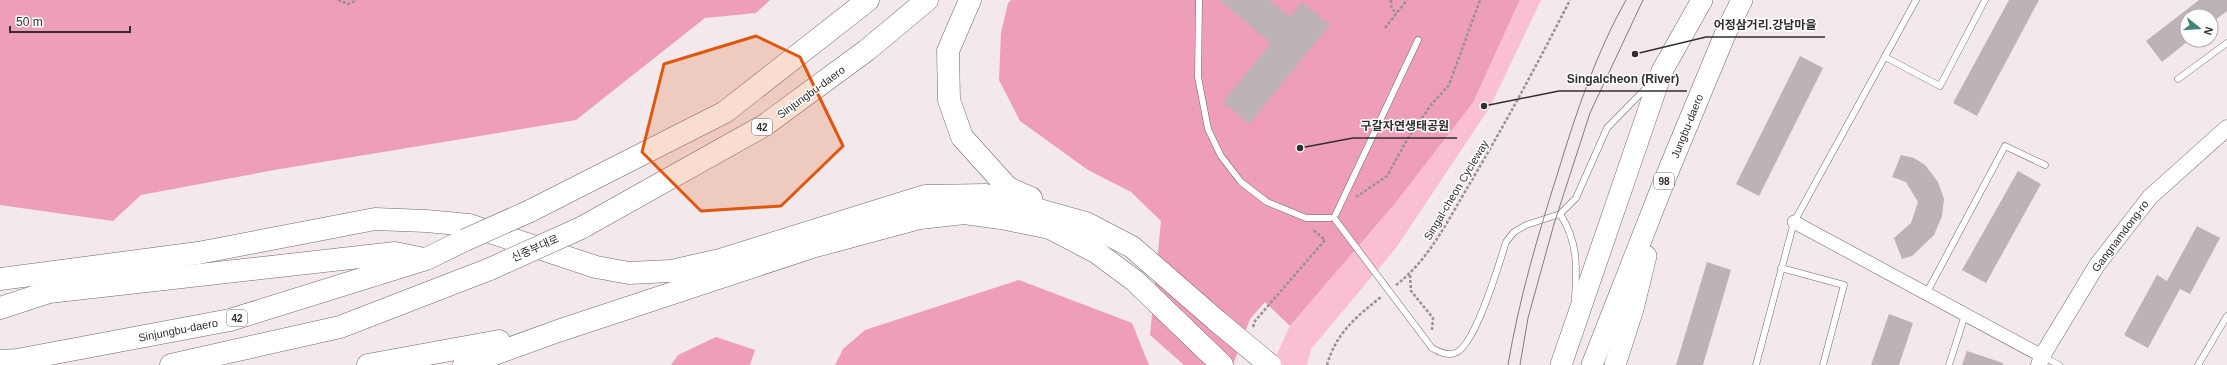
<svg xmlns="http://www.w3.org/2000/svg" width="2227" height="365" font-family="Arial,'Noto Sans KR',sans-serif">
	<style>
		.green { fill: #ee9eba }
		.water { fill: #fabfd2 }
		.building { fill: #bdb3b6 }
		.lines { fill: none; stroke-linecap: round; stroke-linejoin: round }
		.service-casing { stroke: #71686b; stroke-width: 7 }
		.minor-casing { stroke: #71686b; stroke-width: 14 }
		.tertiary-casing { stroke: #71686b; stroke-width: 17 }
		.primary-casing { stroke: #71686b; stroke-width: 22 }
		.trunk-casing { stroke: #71686b; stroke-width: 23 }
		.path { stroke: #989194; stroke-width: 2.5; stroke-dasharray: 3 2; stroke-linecap: butt }
		.service { stroke: #fff; stroke-width: 6 }
		.minor { stroke: #fff; stroke-width: 13 }
		.tertiary { stroke: #fff; stroke-width: 16 }
		.primary { stroke: #fff; stroke-width: 21 }
		.trunk { stroke: #fff; stroke-width: 22 }
		.tram { stroke: #847d80; stroke-width: 1 }
		.service-bridge-casing { stroke: #71686b; stroke-width: 7; stroke-linecap: butt }
		.trunk-bridge-casing { stroke: #71686b; stroke-width: 23; stroke-linecap: butt }
		.service-bridge { stroke: #fff; stroke-width: 6 }
		.trunk-bridge { stroke: #fff; stroke-width: 22 }
		.marked { fill: #df570e; fill-opacity: 0.2; stroke: #df570e; stroke-width: 3; stroke-linejoin: round }
		.labels { text-anchor: middle; stroke-width: 3; stroke-linejoin: round; paint-order: stroke }
		.shield { fill: #fff; stroke: #706d6e; stroke-width: 1 }
		.shield-label { font-size: 10px; font-weight: bold; fill: #322e30 }
		.street-label { font-size: 11px; fill: #322e30; stroke: #fff }
		.leader { fill: none; stroke: #322e30; stroke-width: 1.5 }
		.callout-dot { fill: #322e30; stroke: #fff; stroke-width: 1.5 }
		.callout-label { font-size: 12px; text-anchor: middle; font-weight: bold; fill: #322e30; stroke: #fff; stroke-width: 3; stroke-linejoin: round; paint-order: stroke }
	</style>
	<rect width="100%" height="100%" fill="#f3e8ec"/>
	<!-- green -->
	<g class="green">
		<path d="M0,0H770L756,13L705,18L576,120L274,170L141,195L113,221L0,205Z"/>
		<path d="M1011,0H1520L1473,103L1394,205L1290,326L1265,302L1250,319L1233,365H1184L1150,335L1161,221L1131,192L1088,170L1020,121L999,80L1001,33L1008,3Z"/>
		<path d="M1019,280L1132,323L1149,365H835L843,349L865,330Z"/>
		<path d="M716,337L755,350L750,365H671L678,355Z"/>
	</g>
	<!-- water -->
	<path class="water" d="M1520,0H1541L1490,107L1396,248L1311,349L1307,365H1272L1290,326L1394,205L1473,103Z"/>
	<!-- building -->
	<g class="building">
		<path d="M1219,0H1269L1290,17L1302,2L1330,25L1249,124L1223,102L1271,43Z"/>
		<path d="M2009,0H2039L1977,116L1953,103Z"/>
		<path d="M2199,0H2227V11L2211,23V16H2187V42L2162,62L2146,41Z"/>
		<path d="M1800,56L1823,68L1759,196L1736,184Z"/>
		<path d="M1901,155L1914,158L1925,165L1938,182L1944,199L1942,216L1934,235L1912,256L1902,259L1894,238L1911,223L1918,202L1906,182L1892,177Z"/>
		<path d="M2018,171L2041,184L1986,283L1962,270Z"/>
		<path d="M2197,226L2220,238L2190,294L2180,289L2148,348L2124,335L2157,275L2167,281Z"/>
		<path d="M1707,262L1731,270L1703,365H1676Z"/>
		<path d="M1889,314L1913,323L1899,365H1871Z"/>
		<path d="M1967,351L2003,363V365H1962Z"/>
	</g>
	<g class="lines">
		<defs>
			<g id="service">
				<path d="M1199,0L1198,77L1208,129L1221,156L1241,182L1267,202L1306,218H1334L1418,40"/>
				<path d="M1885,57L1940,86L1985,0"/>
				<path d="M2178,79L2227,43"/>
				<path d="M1560,214C1578,241 1577,267 1575,298"/>
				<path d="M1781,268L1844,285L1823,365"/>
				<path d="M1926,294L2005,146L2045,165"/>
				<path d="M1432,348C1439,352 1447,356 1455,353C1475,347 1499,264 1506,242L1514,232L1526,225L1560,214L1576,198L1607,128L1650,84"/>
				<path d="M2042,356L2059,365"/>
				<path d="M1756,365L1794,222L1916,0"/>
				<path d="M1949,365L1965,315"/>
				<path d="M2198,365L2227,316"/>
			</g>
			<path id="minor" d="M1794,222L2042,356"/>
			<path id="tertiary" d="M2039,365L2042,356L2097,265L2150,197L2227,128"/>
			<g id="primary">
				<path d="M1561,365L1662,71L1702,0"/>
				<path d="M1592,365L1665,179L1726,32L1742,0"/>
				<path d="M1615,365L1633,309L1646,256"/>
			</g>
			<g id="trunk">
				<path d="M970,0L948,51L949,100L962,137L1008,188L1031,198"/>
				<path d="M530,211L725,112L868,0"/>
				<path d="M581,228L765,125L867,50L927,0"/>
				<path d="M0,279L198,253L375,219L426,221L469,225L596,267L629,273L671,271L720,260L925,196L986,195L1086,223L1132,247L1217,321"/>
				<path d="M0,308L49,292L395,253L419,258"/>
				<path d="M0,361L17,360L230,320L426,259L465,240"/>
				<path d="M171,365L340,327L490,269"/>
				<path d="M368,365L499,341"/>
				<path d="M464,365L558,331L812,247L920,218L964,213L1001,218L1050,228L1096,252L1135,281L1222,365"/>
			</g>
		</defs>
		<!-- service casing -->
		<use href="#service" class="service-casing"/>
		<!-- minor casing -->
		<use href="#minor" class="minor-casing"/>
		<!-- tertiary casing -->
		<use href="#tertiary" class="tertiary-casing"/>
		<!-- primary casing -->
		<use href="#primary" class="primary-casing"/>
		<!-- trunk casing -->
		<use href="#trunk" class="trunk-casing"/>
		<!-- path -->
		<g class="path">
			<path d="M338,0L348,4L357,0"/>
			<path d="M1391,0V6L1396,14"/>
			<path d="M1385,28L1407,0"/>
			<path d="M1356,197L1387,176L1408,138L1431,105L1449,85L1480,0"/>
			<path d="M1410,275L1411,291L1433,318L1432,330"/>
			<path d="M1396,285C1429,260 1448,220 1469,185C1505,124 1538,63 1570,0"/>
			<path d="M1253,327L1255,321L1325,240L1312,229"/>
			<path d="M1327,365C1336,333 1356,317 1381,297"/>
		</g>
		<!-- service -->
		<use href="#service" class="service"/>
		<!-- minor -->
		<use href="#minor" class="minor"/>
		<!-- tertiary -->
		<use href="#tertiary" class="tertiary"/>
		<!-- primary -->
		<use href="#primary" class="primary"/>
		<!-- trunk -->
		<use href="#trunk" class="trunk"/>
		<!-- tram -->
		<g class="tram">
			<path d="M1508,365C1519,299 1538,235 1558,172C1576,113 1596,53 1626,0"/>
			<path d="M1520,365L1528,318L1554,224L1590,113L1643,0"/>
		</g>
		<defs>
			<path id="service-bridge" d="M1334,218L1432,348"/>
			<g id="trunk-bridge">
				<path d="M465,240L530,211"/>
				<path d="M490,269L581,228"/>
				<path d="M1217,321L1270,365"/>
			</g>
		</defs>
		<!-- service-bridge casing -->
		<use href="#service-bridge" class="service-bridge-casing"/>
		<!-- trunk-bridge casing -->
		<use href="#trunk-bridge" class="trunk-bridge-casing"/>
		<!-- service-bridge -->
		<use href="#service-bridge" class="service-bridge"/>
		<!-- trunk-bridge -->
		<use href="#trunk-bridge" class="trunk-bridge"/>
	</g>
	<!-- marked area -->
	<path class="marked" d="M756,36L800,57L843,146L781,206L701,211L642,152L664,64Z"/>
	<g class="labels">
		<!-- shield labels -->
		<g class="shield">
			<rect x="752" y="119" width="20" height="16" rx="3"/>
			<rect x="1654" y="173" width="20" height="16" rx="3"/>
			<rect x="227" y="310" width="20" height="16" rx="3"/>
		</g>
		<g class="shield-label">
			<text x="762" y="131">42</text>
			<text x="1664" y="185">98</text>
			<text x="237" y="322">42</text>
		</g>
		<!-- street labels -->
		<g class="street-label">
			<text transform="translate(811 92) rotate(-36)" y="4">Sinjungbu-daero</text>
			<text transform="translate(1687 126) rotate(-68)" y="4">Jungbu-daero</text>
			<text transform="translate(1456 190) rotate(-59)" y="4">Singal-cheon Cycleway</text>
			<text transform="translate(2120 236) rotate(-53)" y="4">Gangnamdong-ro</text>
			<text transform="translate(535 248) rotate(-24)" y="4">신중부대로</text>
			<text transform="translate(178 330) rotate(-11)" y="4">Sinjungbu-daero</text>
		</g>
	</g>
	<!-- callouts -->
	<path class="leader" d="M1635 54L1706 37H1825M1484 106L1559 91H1687M1300 148L1353 138H1457"/>
	<g class="callout-dot">
		<circle cx="1635" cy="54" r="4"/>
		<circle cx="1484" cy="106" r="4"/>
		<circle cx="1300" cy="148" r="4"/>
	</g>
	<g class="callout-label">
		<text x="1765" y="29">어정삼거리.강남마을</text>
		<text x="1623" y="83">Singalcheon (River)</text>
		<text x="1405" y="130">구갈자연생태공원</text>
	</g>
	<!-- north arrow -->
	<g transform="translate(2199 28) rotate(107)"><circle r="19" fill="#ffffff" stroke="#adabac"/>
	<path d="M0-3L7 15L0 10L-7 15Z" fill="#428476"/>
	<text y="-6" font-size="11" font-weight="bold" text-anchor="middle" fill="#322e30">N</text>
	</g>
	<!-- scale -->
	<path d="M10 26v6h120v-6" fill="none" stroke="#322e30" stroke-width="2"/>
	<text x="16" y="26" font-size="12" fill="#322e30" stroke="#ffffff" stroke-width="3" paint-order="stroke">50 m</text>
</svg>
